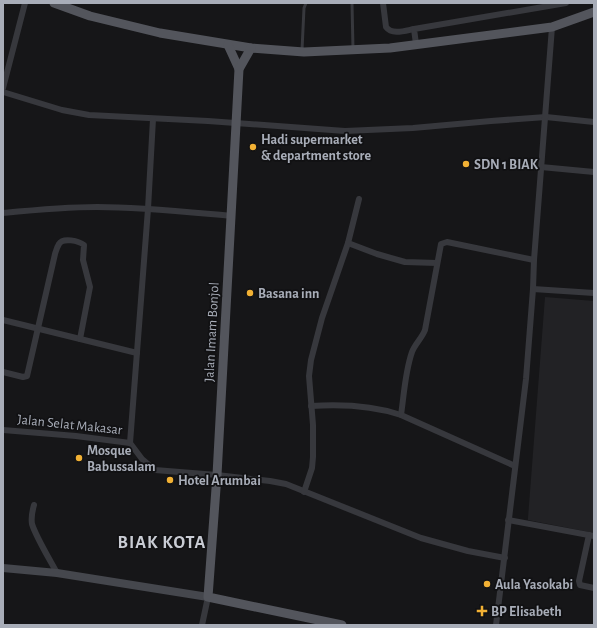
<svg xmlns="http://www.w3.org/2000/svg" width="597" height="628" font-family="'Alegreya Sans',sans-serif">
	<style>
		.built { fill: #222225 }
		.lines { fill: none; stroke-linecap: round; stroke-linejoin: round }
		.lane { stroke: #37383d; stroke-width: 3 }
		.street { stroke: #37383d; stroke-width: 6 }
		.secondary { stroke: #45474d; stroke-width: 8 }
		.primary { stroke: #53555c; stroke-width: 9 }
		.poi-dot { fill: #f2b134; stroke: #111113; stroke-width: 1.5 }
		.labels { text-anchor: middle; stroke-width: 3.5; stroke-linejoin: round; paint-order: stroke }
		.poi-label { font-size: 14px; font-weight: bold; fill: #a8adb8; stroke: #111113; text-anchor: start }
		.street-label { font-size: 14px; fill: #a8adb8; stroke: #111113 }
		.district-label { font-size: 18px; font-weight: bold; letter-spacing: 1px; fill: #c9ccd4; stroke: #111113 }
	</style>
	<rect width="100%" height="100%" fill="#161618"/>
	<!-- built -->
	<path class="built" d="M545,297L594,301V533L528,520V518Z"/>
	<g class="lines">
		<!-- lane -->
		<g class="lane">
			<path d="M352,3L353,49"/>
			<path d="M302,50L304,8L306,3"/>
		</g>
		<!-- street -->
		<g class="street">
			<path d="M383,3L386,27C392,35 404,31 414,29"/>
			<path d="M416,44L414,29L566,3"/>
			<path d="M3,88L25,3"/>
			<path d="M3,92L62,110L89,115L208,121L345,131L413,128L491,121L546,117L594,122"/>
			<path d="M541,167L594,172"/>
			<path d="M3,213C34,210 66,207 97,207C142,207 187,212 231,216"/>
			<path d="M348,243L377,254L405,262L437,263"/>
			<path d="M533,289L594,293"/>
			<path d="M3,320L137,353"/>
			<path d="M3,372L23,377L27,376L55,254C56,251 57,247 59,244C63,237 79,241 84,245L83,260L90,287L80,339"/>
			<path d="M311,406C342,404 371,405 401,415L515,466"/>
			<path d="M401,415C404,395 405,372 412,352C415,344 422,338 425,330L441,244L447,242L534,260"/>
			<path d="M3,430L76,436L130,443L142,459L155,470L217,475L270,481L286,484L421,538L468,551L505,558"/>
			<path d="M130,443L148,209L153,119"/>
			<path d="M304,492L312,468L313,457V425L309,376L311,360L322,318L348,243L359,199"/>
			<path d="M34,505C32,512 31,518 32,524C36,537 50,560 57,573"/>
			<path d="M508,520L594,536"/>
			<path d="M589,535L579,581L580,585L594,588"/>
			<path d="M202,625L208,597"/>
			<path d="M496,625L526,379L533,289L534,260L552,27"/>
		</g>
		<!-- secondary -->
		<path class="secondary" d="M3,568L57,573L208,597"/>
		<!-- primary -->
		<g class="primary">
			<path d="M54,3L90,16L160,33L251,48L304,52L390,48L552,27L594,12"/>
			<path d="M228,45L239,69"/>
			<path d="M251,48L239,69L217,475L208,597L342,625"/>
		</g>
	</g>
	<!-- markers -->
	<g class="poi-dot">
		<circle cx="253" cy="147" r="4"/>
		<circle cx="466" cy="164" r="4"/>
		<circle cx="250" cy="293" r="4"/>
		<circle cx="79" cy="458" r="4"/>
		<circle cx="170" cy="480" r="4"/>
		<circle cx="487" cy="584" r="4"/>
		<path d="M480 605h4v4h4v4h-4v4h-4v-4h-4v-4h4z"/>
	</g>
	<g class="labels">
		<!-- poi labels -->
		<g class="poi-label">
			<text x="261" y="144">Hadi supermarket<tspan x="261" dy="16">&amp; department store</tspan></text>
			<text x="474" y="169">SDN 1 BIAK</text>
			<text x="258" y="298">Basana inn</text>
			<text x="87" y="455">Mosque<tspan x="87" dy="16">Babussalam</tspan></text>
			<text x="178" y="485">Hotel Arumbai</text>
			<text x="495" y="589">Aula Yasokabi</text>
			<text x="491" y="616">BP Elisabeth</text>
		</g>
		<!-- street labels -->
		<g class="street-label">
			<text transform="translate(211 332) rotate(-87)" y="5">Jalan Imam Bonjol</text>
			<text transform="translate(70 424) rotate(6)" y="5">Jalan Selat Makasar</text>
		</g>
		<!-- district labels -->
		<g class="district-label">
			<text x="162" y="548">BIAK KOTA</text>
		</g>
	</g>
	<!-- border -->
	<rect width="597" height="628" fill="none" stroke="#a8adb8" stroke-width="8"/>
</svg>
